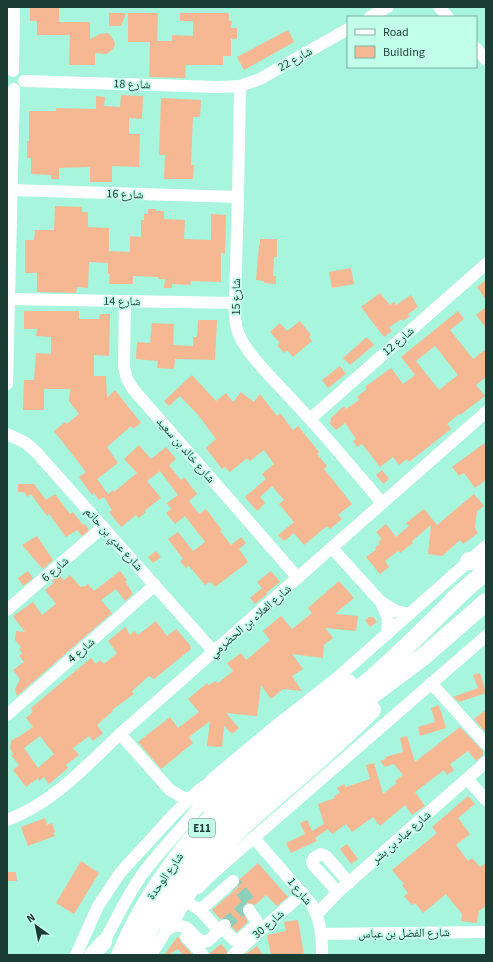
<svg xmlns="http://www.w3.org/2000/svg" width="493" height="962" font-family="'Source Sans 3','Noto Naskh Arabic',sans-serif">
	<style>
		.building { fill: #f5b893; fill-rule: evenodd }
		.lines { fill: none; stroke-linecap: round; stroke-linejoin: round }
		.minor-tunnel { stroke: #8bd0bb; stroke-width: 12; stroke-dasharray: 12 6; stroke-linecap: butt }
		.minor { stroke: #fff; stroke-width: 12 }
		.major { stroke: #fff; stroke-width: 16 }
		.highway { stroke: #fff; stroke-width: 18 }
		.labels { text-anchor: middle; stroke-width: 3.5; stroke-linejoin: round; paint-order: stroke }
		.shield { fill: #c2ffeb; stroke: #4d766a; stroke-width: 1 }
		.shield-label { font-size: 11px; font-weight: bold; fill: #1b3c32 }
		.street-label { font-size: 12px; fill: #1b3c32; stroke: #c2ffeb }
	</style>
	<rect width="100%" height="100%" fill="#a7f5dd"/>
	<!-- building -->
	<g class="building">
		<path d="M37,7H59V22H90V39L100,34L108,33L113,39L115,44L113,49L107,54L95,53V65H69L70,35H37V21H30V8H37Z"/>
		<path d="M109,13H126L121,26H109Z"/>
		<path d="M128,13H158L157,41H172V35L193,36V21H180V13H229V21H232L231,28H237V39H231V56H223V65H186L185,78L149,77L150,42H128Z"/>
		<path d="M288,30L294,42L244,70L237,57Z"/>
		<path d="M121,95L143,96L142,119L129,118V134H140L139,167L112,166V182H90V167L59,168V179H51V175L31,174V158H27V141H29V111H56V108L96,109V96L105,97L104,106L120,107Z"/>
		<path d="M161,98L201,100L200,117H193L191,165H194L193,179H164L165,155H159Z"/>
		<path d="M55,206L82,207V212H88V227L109,228V251L130,252V236L141,237V220H144V214H148V209H156V211H164V219L185,220L184,239L211,240V214L226,215L225,254L221,253V282L191,281L190,285L172,284V288H164L165,279H158V277L133,276V284H109L110,274H108V263L89,262L88,288L77,287L76,293L37,292V273H25V240H34L35,230H54Z"/>
		<path d="M260,239H277V257H274L273,276H276V284L264,283V281L256,280L259,245H260Z"/>
		<path d="M351,268L354,284L332,288L329,272Z"/>
		<path d="M486,280V300L477,287Z"/>
		<path d="M380,293L390,305L394,302L396,305L411,295L418,307L408,314L410,316L403,321L402,319L389,327L392,331L384,337L361,307Z"/>
		<path d="M486,307V328L476,315Z"/>
		<path d="M24,311H79V319H99L100,314H110L109,356L94,355V376H106L107,398L115,390L141,423L133,429L131,426L107,447L118,463L97,479L108,494L113,490L114,492L137,473L124,459L139,445L151,459L166,447L176,459L169,465L181,480L184,477L197,494L189,501L199,514L206,509L222,530L220,531L231,545L241,537L246,543L239,549L248,562L215,587L211,582L210,584L209,582L205,585L189,566L186,568L180,561L183,559L168,539L178,532L193,551L205,542L185,516L175,524L166,513L171,509L167,503L178,495L160,471L147,481L161,498L144,511L146,512L139,518L136,515L121,527L109,512L112,510L104,497L99,500L94,493L92,495L79,477L86,472L54,431L65,422L67,424L79,414L69,401L70,389H44V410H23L24,380H34L36,353L51,354V337L36,336L37,329H24Z"/>
		<path d="M458,311L464,319L450,330L473,359L486,349V377L476,385L485,396L460,415L459,414L447,424L451,429L409,462L407,459L399,465L393,457L380,467L362,444L357,447L353,441L356,439L345,423L336,430L330,424L331,418L344,406L346,409L359,400L357,397L367,389L365,387L391,368L403,384L415,375L401,357ZM435,346L458,375L439,390L416,361Z"/>
		<path d="M198,320H217L215,360L175,359L174,369L157,368L158,361L136,359L137,342L150,343L152,323L174,324L173,345L193,346V337H197Z"/>
		<path d="M300,321L311,335L309,337L312,341L293,357L287,350L284,353L277,345L280,343L270,332L280,323L287,331Z"/>
		<path d="M367,337L374,345L350,365L343,358Z"/>
		<path d="M340,366L346,374L328,388L322,380Z"/>
		<path d="M192,375L216,401L226,393L233,402L241,392L254,402L260,394L277,416L280,413L293,430L298,426L319,452L317,454L327,466L324,469L352,504L338,515L342,519L330,529L327,526L304,545L294,533L284,541L278,535L294,522L279,504L284,500L272,486L260,497L265,503L257,511L245,497L266,479L262,474L274,464L264,450L250,461L247,458L230,472L225,467L222,469L206,448L216,439L199,416L180,396L169,406L164,401Z"/>
		<path d="M486,442V480L475,488L464,473L459,476L452,467Z"/>
		<path d="M382,470L389,479L383,484L376,475Z"/>
		<path d="M18,484H34L46,500L55,494L70,514L73,512L83,525L85,524L89,530L82,536L77,530L66,537L49,514L47,516L31,494L27,497L24,492H18Z"/>
		<path d="M474,494L484,506L477,511L475,528L478,533L463,544L460,540L442,556L428,554L431,525L412,541L413,543L400,553L398,551L385,561L389,567L380,574L366,557L376,550L375,548L380,544L378,542L382,539L376,532L386,524L396,537L409,526L406,523L424,509L437,525Z"/>
		<path d="M37,536L53,560L43,569L22,545Z"/>
		<path d="M156,551L161,557L153,563L148,557Z"/>
		<path d="M28,571L33,578L23,586L18,578Z"/>
		<path d="M120,571L127,580L125,581L133,594L125,601L116,589L101,600L112,613L17,696L15,689L20,679L13,670L24,662L19,656L22,653L19,649L21,647L15,640L16,631L25,632L13,616L33,602L42,615L56,604L45,590L54,583L52,581L59,575L64,580L70,575L81,587L83,586L84,587L88,584L94,591Z"/>
		<path d="M271,571L280,582L266,593L257,582Z"/>
		<path d="M339,581L354,598L335,614L358,616L356,631L325,628L333,638L324,645L323,658L292,654L303,669L292,676L302,691L283,689L271,699L261,685L257,716L226,713L239,728L232,734L224,726L222,747L207,746L210,721L189,737L193,743L161,769L138,742L170,717L178,728L199,712L188,699L207,683L209,685L215,681L218,683L233,671L227,663L241,653L246,660L270,640L263,631L281,616L292,629L312,613L308,608Z"/>
		<path d="M262,588L267,594L255,604L250,598Z"/>
		<path d="M369,617H373L377,622L370,627L365,620Z"/>
		<path d="M156,621L167,636L176,629L190,645L191,649L154,679L149,676L132,691L134,694L112,710L113,711L97,725L103,733L93,741L89,736L73,748L79,755L66,765L68,768L49,784L44,777L39,781L38,778L26,787L13,770L19,765L11,755L13,754L10,748L11,741L17,737V738L33,727L26,718L33,712L31,708L91,658L96,664L100,660L104,664L117,653L108,641L125,627L130,635L134,631L138,635ZM40,736L54,754L38,768L24,748Z"/>
		<path d="M480,673L486,693L459,702L453,697L478,688L473,675Z"/>
		<path d="M439,705L446,728L420,736L418,727L435,722L431,708Z"/>
		<path d="M486,710V733L474,719Z"/>
		<path d="M460,727L483,751V755L476,761L468,751L450,764L454,770L447,775L444,770L415,792L425,806L422,808L412,815L405,805L380,826L373,817L352,832L346,824L332,834L328,829L315,838L317,841L291,853L286,843L305,834L300,823L307,820L312,831L324,824L318,804L335,798L334,796L340,793L337,788L344,784L346,787L370,779L366,765L374,763L383,794L397,783L395,781L403,775L394,764L385,767L380,761L386,759L385,757L403,752L400,738L407,736L415,762Z"/>
		<path d="M468,796L475,804L458,818L470,834L456,845L468,861L472,858L480,867L486,863V906L479,911L477,923L461,921L462,914L446,894L423,913L415,903L412,905L404,896L408,893L402,885L404,884L392,870L437,833L432,827Z"/>
		<path d="M45,818L47,825L52,823L55,832L53,833L55,836L28,846L21,827Z"/>
		<path d="M347,844L358,859L351,864L340,849Z"/>
		<path d="M81,861L99,873L74,914L56,903Z"/>
		<path d="M258,863L288,897L277,906L266,895L255,905L249,903L245,904L242,906V911L248,922L237,932L232,927V923L230,920L227,918L220,919L212,910L238,887L240,883V879Z"/>
		<path d="M7,872H16L17,881H7Z"/>
		<path d="M298,920L304,955H271L267,935L286,931L284,922Z"/>
		<path d="M178,936L181,942L193,955H183L178,949L168,955H164Z"/>
		<path d="M221,944L227,951L226,955H210V953Z"/>
		<path d="M257,946L263,955H244L247,953Z"/>
	</g>
	<g class="lines">
		<!-- minor-tunnel -->
		<path class="minor-tunnel" d="M225,925L250,902L235,883"/>
		<!-- minor -->
		<g class="minor">
			<path d="M439,7L448,17"/>
			<path d="M370,17L388,7"/>
			<path d="M476,48L486,60"/>
			<path d="M13,71L14,7"/>
			<path d="M24,81L218,87L240,86L260,79L348,29"/>
			<path d="M240,86L238,197L235,303C234,316 235,328 241,339C252,360 280,386 296,404C326,436 354,470 382,503"/>
			<path d="M12,190L238,197"/>
			<path d="M9,299L235,303"/>
			<path d="M125,301L124,367L127,379L133,389L298,578"/>
			<path d="M7,384L14,89"/>
			<path d="M310,419L486,264"/>
			<path d="M7,434L26,443L37,453L214,652"/>
			<path d="M332,548L380,601L396,611L409,614"/>
			<path d="M381,602L388,619L387,634"/>
			<path d="M7,610L103,527"/>
			<path d="M431,683L486,744"/>
			<path d="M7,715L155,585"/>
			<path d="M120,734L170,790L182,797L190,799"/>
			<path d="M467,779L486,800"/>
			<path d="M7,820C52,804 86,766 120,734L486,412"/>
			<path d="M254,838L312,905C321,921 322,937 322,955"/>
			<path d="M198,888L212,874L486,636"/>
			<path d="M338,892L314,866L312,862L314,858L321,854L326,856L349,883"/>
			<path d="M187,902L200,910L219,931"/>
			<path d="M200,910L233,881"/>
			<path d="M317,914L338,892L486,762"/>
			<path d="M168,926C197,924 185,934 204,942L208,941L225,925"/>
			<path d="M222,928L234,940L240,939L256,925V920L249,910"/>
			<path d="M321,934L486,932"/>
			<path d="M186,937L203,955"/>
			<path d="M100,949C115,923 126,896 144,872C162,848 183,828 201,804C206,797 206,787 212,779L272,729L337,678L486,546"/>
			<path d="M76,955L98,906L120,873L174,814L199,790L208,784"/>
			<path d="M151,955L172,921"/>
			<path d="M233,955L303,893"/>
		</g>
		<!-- major -->
		<path class="major" d="M92,955L104,942"/>
		<!-- highway -->
		<g class="highway">
			<path d="M469,561L486,559"/>
			<path d="M453,600L486,571"/>
			<path d="M202,803L267,744L348,683"/>
			<path d="M168,926C183,897 201,870 223,846C240,827 260,811 279,794C311,767 342,740 372,710"/>
			<path d="M120,955C142,904 174,857 212,817C229,799 247,784 266,768C298,740 331,713 363,686C398,656 430,624 462,592"/>
			<path d="M136,955L149,929L165,900L184,873L204,847L227,822L251,799L376,692L424,656L486,602"/>
		</g>
	</g>
	<g class="labels">
		<!-- shield labels -->
		<rect class="shield" x="189" y="819" width="26" height="18" rx="3"/>
		<g class="shield-label">
			<text x="202" y="832">E11</text>
		</g>
		<!-- street labels -->
		<g class="street-label">
			<text transform="translate(295 59) rotate(-29)" y="4">شارع 22</text>
			<text transform="translate(132 84) rotate(2)" y="4">شارع 18</text>
			<text transform="translate(125 194) rotate(2)" y="4">شارع 16</text>
			<text transform="translate(236 297) rotate(-90)" y="4">شارع 15</text>
			<text transform="translate(122 301) rotate(1)" y="4">شارع 14</text>
			<text transform="translate(398 341) rotate(-41)" y="4">شارع 12</text>
			<text transform="translate(186 450) rotate(49)" y="4">شارع خالد بن سعيد</text>
			<text transform="translate(114 539) rotate(48)" y="4">شارع عدي بن حاتم</text>
			<text transform="translate(55 569) rotate(-41)" y="4">شارع 6</text>
			<text transform="translate(250 621) rotate(-41)" y="4">شارع العلاء بن الحضرمي</text>
			<text transform="translate(81 650) rotate(-41)" y="4">شارع 4</text>
			<text transform="translate(401 837) rotate(-41)" y="4">شارع عباد بن بشر</text>
			<text transform="translate(165 876) rotate(-55)" y="4">شارع الوحدة</text>
			<text transform="translate(300 891) rotate(51)" y="4">شارع 1</text>
			<text transform="translate(268 924) rotate(-41)" y="4">شارع 30</text>
			<text transform="translate(404 933) rotate(-1)" y="4">شارع الفضل بن عباس</text>
		</g>
	</g>
	<!-- border -->
	<rect width="493" height="962" fill="none" stroke="#1b3c32" stroke-width="16"/>
	<!-- legend -->
	<rect x="347" y="16" width="130" height="52" fill="#c2ffeb" stroke="#7fb1a1"/>
	<rect x="355" y="29" width="20" height="6" fill="#ffffff" stroke="#7fb1a1"/>
	<text x="383" y="36" font-size="12" fill="#1b3c32">Road</text>
	<rect x="355" y="46" width="20" height="12" fill="#f5b893" stroke="#7fb1a1"/>
	<text x="383" y="56" font-size="12" fill="#1b3c32">Building</text>
	<!-- north arrow -->
	<g transform="translate(36 926) rotate(327)" stroke="#c2ffeb" stroke-width="3" paint-order="stroke">
	<path d="M0-3L7 15L0 10L-7 15Z" fill="#1b3c32"/>
	<text y="-6" font-size="11" font-weight="bold" text-anchor="middle" fill="#1b3c32">N</text>
	</g>
</svg>
